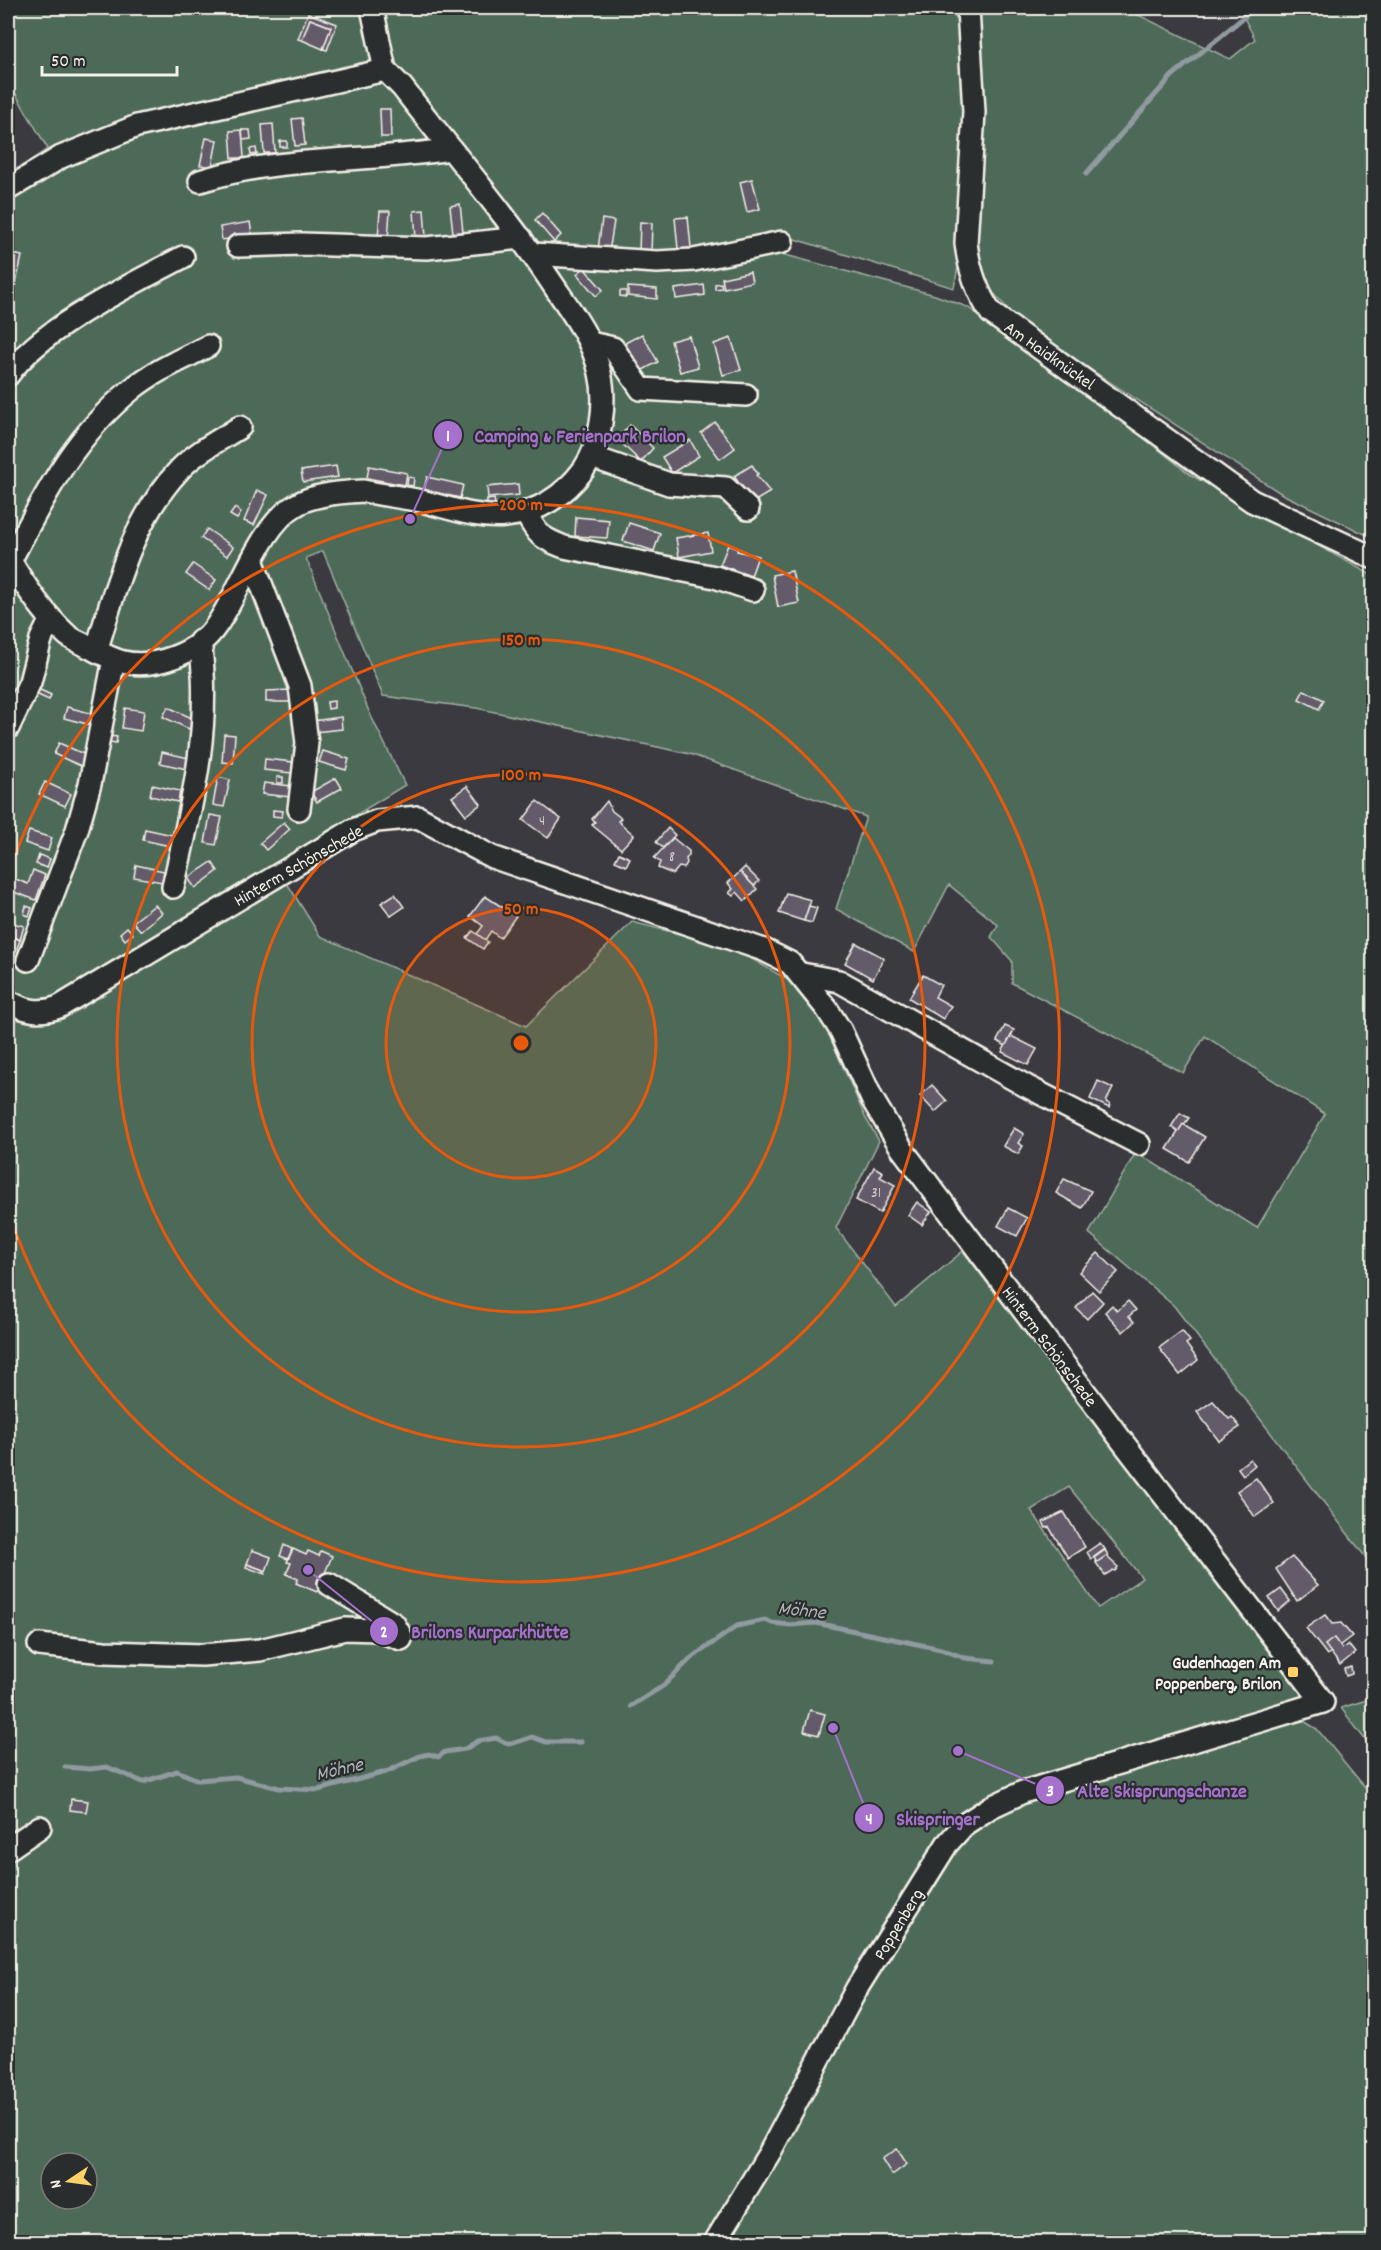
<svg xmlns="http://www.w3.org/2000/svg" width="1381" height="2250" font-family="Dekko,sans-serif">
	<style>
		.green { fill: #4e6a59; stroke: #a1aea0; stroke-width: 1.5; fill-rule: evenodd }
		.lines { fill: none; stroke-linecap: round; stroke-linejoin: round }
		.stream { stroke: #909aa0; stroke-width: 5 }
		.building { fill: #635a6b; stroke: #f4f1e8; stroke-width: 1.5 }
		.minor-casing { stroke: #f4f1e8; stroke-width: 26 }
		.minor { stroke: #2a2d2e; stroke-width: 21 }
		.ring { fill: none; stroke: #e8590c; stroke-width: 3 }
		.poi-dot { fill: #ffd166; stroke: #2a2d2e; stroke-width: 2 }
		.labels { text-anchor: middle; stroke-width: 4.5; stroke-linejoin: round; paint-order: stroke }
		.number-label { font-size: 15px; fill: #d0cbc9 }
		.street-label { font-size: 18px; fill: #f4f1e8; stroke: #2a2d2e }
		.poi-label { font-size: 18px; font-weight: bold; fill: #f4f1e8; stroke: #2a2d2e; text-anchor: end }
		.water-label { font-size: 20px; font-style: italic; fill: #b1b7b8; stroke: #2a2d2e }
		.centre { fill: #e8590c; stroke: #2a2d2e; stroke-width: 3 }
		.ring-label { font-size: 18px; text-anchor: middle; font-weight: bold; fill: #e8590c; stroke: #2a2d2e; stroke-width: 4.5; stroke-linejoin: round; paint-order: stroke }
		.leader { fill: none; stroke: #a571cd; stroke-width: 2 }
		.callout-dot { fill: #a571cd; stroke: #2a2d2e; stroke-width: 2 }
		.mark-label { font-size: 18px; text-anchor: middle; font-weight: bold; fill: #fff }
		.callout-label { font-size: 20px; text-anchor: middle; font-weight: bold; fill: #a571cd; stroke: #2a2d2e; stroke-width: 4.5; stroke-linejoin: round; paint-order: stroke }
	</style>
	<rect width="100%" height="100%" fill="#3b3a40"/>
	<filter id="ink" filterUnits="userSpaceOnUse"><feTurbulence type="fractalNoise" baseFrequency=".0167" numOctaves="2"/><feDisplacementMap in="SourceGraphic" scale="12" xChannelSelector="R" yChannelSelector="G"/><feConvolveMatrix kernelMatrix="1 2 1 2 8 2 1 2 1" color-interpolation-filters="sRGB"/></filter>
	<g filter="url(#ink)">
		<!-- green -->
		<g class="green">
			<path d="M8,8H959C965,102 974,195 954,288L788,237L778,253L935,295L967,307L1073,381L1191,475L1373,576V1567L1174,1306L1089,1233L1136,1152L1257,1228L1325,1114L1205,1036L1183,1073L1012,983V961L991,937L998,925L949,885L914,952L836,909L866,817L690,754L476,708L383,696L323,551L306,558L370,714L405,785L50,1002L23,1003L8,988V175L48,149L8,81Z"/>
			<path d="M980,8H1130L1134,13L1230,59L1255,39L1239,8H1373V538L1282,494L1022,325L990,289L977,257L975,218L983,124Z"/>
			<path d="M285,880L320,936L526,1026L632,922L715,943L752,959L795,984L823,1021L865,1117L879,1141L836,1228L896,1307L963,1251L1308,1703L961,1818L705,2242H8V1010L30,1017ZM1069,1487L1142,1578L1098,1608L1031,1510ZM51,2163H87V2199H51Z"/>
			<path d="M1373,1698H1374L1373,1750L1341,1708Z"/>
			<path d="M1302,1720L1317,1729L1373,1797V2242H725L864,1991L939,1867L971,1830L1025,1799Z"/>
		</g>
		<g class="lines">
			<!-- stream -->
			<g class="stream">
				<path d="M1086,174L1172,76L1255,8"/>
				<path d="M631,1706L663,1686L690,1659L737,1626L765,1620L772,1623L790,1625L816,1623L941,1649L965,1658L994,1661"/>
				<path d="M65,1767L90,1769L107,1767L143,1782L177,1771L198,1780L236,1777L279,1788L318,1790L386,1772L420,1756L429,1754L438,1757L445,1752L465,1749L478,1741L496,1738L506,1743H514L532,1737L546,1742H581"/>
			</g>
		</g>
		<!-- building -->
		<g class="building">
			<path d="M308,13L337,24L327,50L323,49L331,27L310,19L302,40L298,39Z"/>
			<path d="M310,19L331,27L323,49L302,40Z"/>
			<path d="M380,109H390L391,137H381Z"/>
			<path d="M302,118L305,145L295,146L292,119Z"/>
			<path d="M273,124L275,153H264L262,125Z"/>
			<path d="M242,130L244,158H232L230,131Z"/>
			<path d="M242,130H250L251,139L243,140Z"/>
			<path d="M206,138L217,140L212,167L200,165Z"/>
			<rect x="280" y="141" width="7" height="6"/>
			<path d="M256,148L257,154L251,155L250,149Z"/>
			<path d="M752,179L760,209L747,212L740,182Z"/>
			<path d="M460,204L463,232L453,233L450,206Z"/>
			<path d="M424,210L426,238H416L414,211Z"/>
			<path d="M380,211H390L388,239L378,238Z"/>
			<path d="M542,213L561,235L554,242L535,220Z"/>
			<path d="M688,217L691,248L678,249L675,218Z"/>
			<path d="M602,219L614,221L609,252L598,250Z"/>
			<path d="M250,222L252,235L222,240L220,227Z"/>
			<path d="M640,222L652,223L651,253L639,252Z"/>
			<path d="M8,253L22,256L16,283L8,281Z"/>
			<path d="M584,268L603,290L596,296L577,274Z"/>
			<path d="M750,272L752,282L724,288L722,278Z"/>
			<path d="M721,283L722,288L715,289V284Z"/>
			<path d="M704,285L705,295L676,299L675,289Z"/>
			<path d="M628,287L657,289V299L628,296Z"/>
			<path d="M620,291H626V297L620,296Z"/>
			<path d="M642,334L658,362L641,371L625,343Z"/>
			<path d="M689,336L698,367L680,372L671,341Z"/>
			<path d="M731,338L741,370L723,375L714,344Z"/>
			<path d="M715,422L735,448L720,459L701,433Z"/>
			<path d="M630,425L653,448L641,462L617,439Z"/>
			<path d="M690,440L699,456L672,473L662,457Z"/>
			<path d="M752,465L758,474L756,475L770,492L752,503L734,476Z"/>
			<path d="M336,466L338,477L303,482L301,471Z"/>
			<path d="M369,466L407,473L405,485L367,478Z"/>
			<path d="M408,477L414,478L413,486L407,485Z"/>
			<path d="M427,477L463,485L460,498L424,490Z"/>
			<path d="M518,484L519,495L488,498L487,487Z"/>
			<path d="M257,490L268,495L254,525L244,521Z"/>
			<path d="M494,499L495,504L487,505V500Z"/>
			<path d="M235,508L241,513L237,519L230,515Z"/>
			<path d="M576,517L609,520L607,538L575,536Z"/>
			<path d="M629,523L660,533L654,551L623,541Z"/>
			<path d="M207,529L233,547L227,556L201,538Z"/>
			<path d="M708,533L711,551L679,557L676,538Z"/>
			<path d="M728,545L738,549L737,551L758,556L751,576L720,565Z"/>
			<path d="M193,564L216,580L209,590L186,574Z"/>
			<path d="M792,571L799,603L778,607L772,575Z"/>
			<path d="M38,689L51,695L49,700L36,694Z"/>
			<path d="M290,690L291,702H266V691Z"/>
			<path d="M1304,690L1324,700L1319,709L1299,699Z"/>
			<path d="M334,701V708L328,709L327,702Z"/>
			<path d="M67,707L94,714L91,725L64,718Z"/>
			<path d="M168,707L194,719L189,729L163,717Z"/>
			<path d="M125,708L144,711L141,731L122,728Z"/>
			<path d="M341,717L342,729L314,732L313,721Z"/>
			<path d="M224,734L235,735L233,763L222,762Z"/>
			<path d="M109,736L117,737L116,743L108,742Z"/>
			<path d="M59,743L86,755L81,766L54,754Z"/>
			<path d="M323,751L349,759L346,770L319,762Z"/>
			<path d="M162,752L189,758L187,769L160,763Z"/>
			<path d="M265,759L293,762L292,773L264,770Z"/>
			<path d="M218,777L230,780L224,807L213,805Z"/>
			<rect x="277" y="777" width="6" height="6"/>
			<path d="M336,778L342,788L317,802L311,792Z"/>
			<path d="M45,782L71,794L65,806L39,794Z"/>
			<path d="M264,783L292,786L291,797L262,794Z"/>
			<path d="M152,785L180,791L178,802L150,796Z"/>
			<path d="M467,786L481,804L466,815L452,797Z"/>
			<path d="M537,801L561,819L548,838L523,820Z"/>
			<path d="M607,801L612,811L621,818L618,821L634,835L621,849L592,825L595,822L592,819Z"/>
			<path d="M273,810L283,811L282,817L273,816Z"/>
			<path d="M210,815L222,817L216,845L205,843Z"/>
			<path d="M284,822L290,829L266,850L260,843Z"/>
			<path d="M668,828L675,835L663,848L656,842Z"/>
			<path d="M145,829L173,835L170,846L143,840Z"/>
			<path d="M29,831L52,838L48,851L25,843Z"/>
			<path d="M673,838L689,851V855L686,859L687,863L684,868L679,867L673,874L658,868L660,862L654,858Z"/>
			<path d="M619,853L630,858L626,866L615,861Z"/>
			<path d="M39,855L50,859L47,868L36,864Z"/>
			<path d="M212,862L218,871L195,888L188,878Z"/>
			<path d="M136,865L164,871L162,882L134,877Z"/>
			<path d="M745,867L759,881L754,886L740,872Z"/>
			<path d="M33,870L45,875L36,900L8,890L13,878L28,884Z"/>
			<path d="M740,872L757,889L745,901L737,892L733,896L729,893L733,889L728,883Z"/>
			<path d="M786,893L811,900L804,921L779,913Z"/>
			<path d="M395,894L404,907L391,916L381,903Z"/>
			<path d="M485,896L516,916L500,938L491,931L485,940L477,934L483,926L470,916Z"/>
			<path d="M155,905L162,913L141,931L133,922Z"/>
			<path d="M26,906L32,908L29,916L24,914Z"/>
			<path d="M809,906L817,908L812,923L804,921Z"/>
			<path d="M13,923L24,926L20,940L9,936Z"/>
			<path d="M127,927L133,934L125,940L120,933Z"/>
			<path d="M473,931L488,942L483,949L467,938Z"/>
			<path d="M8,935L20,940L16,951L8,948Z"/>
			<path d="M856,943L884,958L873,979L845,963Z"/>
			<path d="M923,975L941,985L935,997L951,1006L943,1019L909,998Z"/>
			<path d="M1005,1026L1014,1030L1006,1046L997,1041Z"/>
			<path d="M1011,1036L1037,1049L1028,1065L1002,1052Z"/>
			<path d="M1098,1081L1113,1088L1106,1102L1110,1104L1109,1108L1090,1099Z"/>
			<path d="M932,1085L947,1101L935,1112L920,1096Z"/>
			<path d="M1180,1113L1189,1118L1178,1132L1171,1127Z"/>
			<path d="M1183,1124L1205,1137L1189,1162L1167,1149Z"/>
			<path d="M1014,1128L1024,1134L1018,1143L1023,1146L1018,1154L1003,1146Z"/>
			<path d="M874,1167L883,1172L880,1177L895,1185L880,1213L856,1200Z"/>
			<path d="M1064,1179L1091,1191L1082,1208L1056,1193Z"/>
			<path d="M917,1202L931,1212L922,1225L908,1215Z"/>
			<path d="M1008,1208L1027,1218L1017,1236L998,1226Z"/>
			<path d="M1098,1253L1118,1272L1099,1291L1079,1272Z"/>
			<path d="M1092,1291L1103,1302L1087,1319L1076,1308Z"/>
			<path d="M1128,1301L1136,1310L1129,1316L1134,1322L1123,1332L1105,1312L1112,1305L1117,1311Z"/>
			<path d="M1182,1331L1190,1341L1186,1344L1198,1360L1180,1375L1159,1348Z"/>
			<path d="M1213,1401L1229,1419L1232,1417L1240,1427L1219,1441L1197,1412Z"/>
			<path d="M1250,1459L1255,1465L1243,1475L1238,1468Z"/>
			<path d="M1256,1478L1274,1503L1255,1517L1237,1491Z"/>
			<path d="M1064,1512L1085,1547L1068,1558L1049,1527L1046,1528L1043,1522Z"/>
			<path d="M1100,1543L1105,1549L1091,1559L1087,1552Z"/>
			<path d="M284,1545L292,1549L288,1559L280,1556Z"/>
			<path d="M293,1549L306,1555L308,1551L319,1556L321,1551L332,1556L317,1592L296,1583L298,1579L286,1574L291,1563L287,1562Z"/>
			<path d="M252,1550L271,1557L266,1571L247,1564Z"/>
			<path d="M1105,1550L1108,1555L1097,1563L1094,1558Z"/>
			<path d="M1106,1556L1118,1567L1115,1571L1113,1570L1105,1575L1096,1563Z"/>
			<path d="M1292,1557L1318,1585L1297,1601L1276,1569Z"/>
			<path d="M247,1564L266,1571L265,1574L246,1567Z"/>
			<path d="M1281,1589L1290,1601L1278,1611L1269,1598Z"/>
			<path d="M1325,1615L1332,1624L1341,1623L1352,1636L1327,1655L1306,1628Z"/>
			<path d="M1334,1638L1342,1649L1348,1644L1355,1653L1340,1665L1325,1645Z"/>
			<path d="M1351,1667L1352,1674L1346,1676L1344,1669Z"/>
			<path d="M810,1710L825,1714L819,1735L804,1731Z"/>
			<path d="M71,1799L88,1801L86,1812L70,1810Z"/>
			<path d="M897,2149L907,2164L892,2175L882,2159Z"/>
		</g>
		<g class="lines">
			<defs>
				<g id="minor">
					<path d="M968,8L974,112L966,243C969,269 976,291 991,313L1252,501L1374,558"/>
					<path d="M200,181C282,155 367,163 450,149"/>
					<path d="M8,189L61,157L137,126L385,70"/>
					<path d="M238,246L301,244L427,248L521,238"/>
					<path d="M533,254L657,262L694,260L782,242"/>
					<path d="M590,343L613,348L641,389L746,395"/>
					<path d="M8,375C42,327 131,285 183,257"/>
					<path d="M592,457L669,484L726,488L748,509"/>
					<path d="M526,513C537,535 541,538 564,547L715,577L753,590"/>
					<path d="M8,557C24,585 42,612 66,634C71,639 79,642 85,645C97,651 110,659 123,662C155,669 198,653 216,626C241,591 260,525 296,505C313,494 343,492 363,491C382,495 402,497 421,501C447,507 478,519 505,516C538,513 565,495 584,469C601,444 607,402 600,373C593,341 574,315 556,289C509,218 454,154 402,87L385,70L372,8"/>
					<path d="M252,560L300,686L307,743L299,809"/>
					<path d="M10,561C45,495 72,438 132,389C154,371 183,359 208,346"/>
					<path d="M96,651C116,587 132,520 180,469C196,452 220,440 240,427"/>
					<path d="M8,728L30,682L41,639L51,619"/>
					<path d="M173,887C192,805 212,726 200,641"/>
					<path d="M28,960L77,830L90,784L114,659"/>
					<path d="M802,974L839,981L1026,1086L1139,1144"/>
					<path d="M8,1001C25,1011 40,1014 59,1007L353,830L377,821L418,817L492,857L764,950L790,963L827,1009L841,1031L872,1099L902,1149L1122,1441L1323,1702L1023,1792L991,1807L965,1824L947,1844L857,1988L770,2152L715,2242"/>
					<path d="M329,1584L394,1624L401,1636"/>
					<path d="M39,1645L104,1652L202,1655L260,1650L345,1629L377,1630L401,1639"/>
					<path d="M8,1849L40,1827"/>
				</g>
			</defs>
			<!-- minor casing -->
			<use href="#minor" class="minor-casing"/>
			<!-- minor -->
			<use href="#minor" class="minor"/>
		</g>
	</g>
	<!-- distance rings -->
	<circle cx="521" cy="1043" r="135" fill="#e8590c" fill-opacity=".12"/>
	<g class="ring">
		<circle cx="521" cy="1043" r="135"/>
		<circle cx="521" cy="1043" r="269"/>
		<circle cx="521" cy="1043" r="404"/>
		<path d="M8 876A539 539 0 1 1 8 1210"/>
	</g>
	<!-- markers -->
	<rect class="poi-dot" x="1287" y="1666" width="12" height="12" rx="3"/>
	<g class="labels">
		<!-- number labels -->
		<g class="number-label">
			<text x="542" y="825">4</text>
			<text x="672" y="861">8</text>
			<text x="876" y="1197">31</text>
		</g>
		<!-- street labels -->
		<g class="street-label">
			<text transform="translate(1050 355) rotate(35)" y="6">Am Haidknückel</text>
			<text transform="translate(298 865) rotate(-30)" y="6">Hinterm Schönschede</text>
			<text transform="translate(1050 1346) rotate(53)" y="6">Hinterm Schönschede</text>
			<text transform="translate(898 1924) rotate(-59)" y="6">Poppenberg</text>
		</g>
		<!-- poi labels -->
		<g class="poi-label">
			<text x="1281" y="1668">Gudenhagen Am<tspan x="1281" dy="21">Poppenberg, Brilon</tspan></text>
		</g>
		<!-- water labels -->
		<g class="water-label">
			<text transform="translate(802 1609) rotate(6)" y="7">Möhne</text>
			<text transform="translate(339 1768) rotate(-13)" y="7">Möhne</text>
		</g>
	</g>
	<circle cx="521" cy="1043" r="9" class="centre"/>
	<g class="ring-label">
		<text x="521" y="510">200 m</text>
		<text x="521" y="645">150 m</text>
		<text x="521" y="780">100 m</text>
		<text x="521" y="914">50 m</text>
	</g>
	<!-- callouts -->
	<path class="leader" d="M410 519L448 435M308 1570L384 1631M958 1751L1050 1790M833 1728L869 1818"/>
	<g class="callout-dot">
		<circle cx="410" cy="519" r="6"/>
		<circle cx="308" cy="1570" r="6"/>
		<circle cx="958" cy="1751" r="6"/>
		<circle cx="833" cy="1728" r="6"/>
		<circle cx="448" cy="435" r="15"/>
		<circle cx="384" cy="1631" r="15"/>
		<circle cx="1050" cy="1790" r="15"/>
		<circle cx="869" cy="1818" r="15"/>
	</g>
	<g class="mark-label">
		<text x="448" y="441">1</text>
		<text x="384" y="1637">2</text>
		<text x="1050" y="1796">3</text>
		<text x="869" y="1824">4</text>
	</g>
	<g class="callout-label">
		<text x="580" y="442">Camping &amp; Ferienpark Brilon</text>
		<text x="490" y="1638">Brilons Kurparkhütte</text>
		<text x="1162" y="1797">Alte Skisprungschanze</text>
		<text x="938" y="1825">Skispringer</text>
	</g>
	<!-- margin -->
	<rect width="1381" height="2250" fill="none" stroke="#2a2d2e" stroke-width="30"/>
	<rect x="15" y="15" width="1351" height="2220" fill="none" stroke="#f4f1e8" stroke-width="2" filter="url(#ink)"/>
	<!-- north arrow -->
	<g transform="translate(69 2181) rotate(257)"><circle r="28" fill="#2a2d2e" stroke="#7b7b78" stroke-width="1.5"/>
	<path d="M0-4.5L10 22L0 15L-10 22Z" fill="#ffd166"/>
	<text y="-9" font-size="16" font-weight="bold" text-anchor="middle" fill="#f4f1e8">N</text>
	</g>
	<!-- scale -->
	<path d="M42 66v9h135v-9" fill="none" stroke="#f4f1e8" stroke-width="3"/>
	<text x="51" y="66" font-size="18" fill="#f4f1e8" stroke="#2a2d2e" stroke-width="4.5" paint-order="stroke">50 m</text>
</svg>
